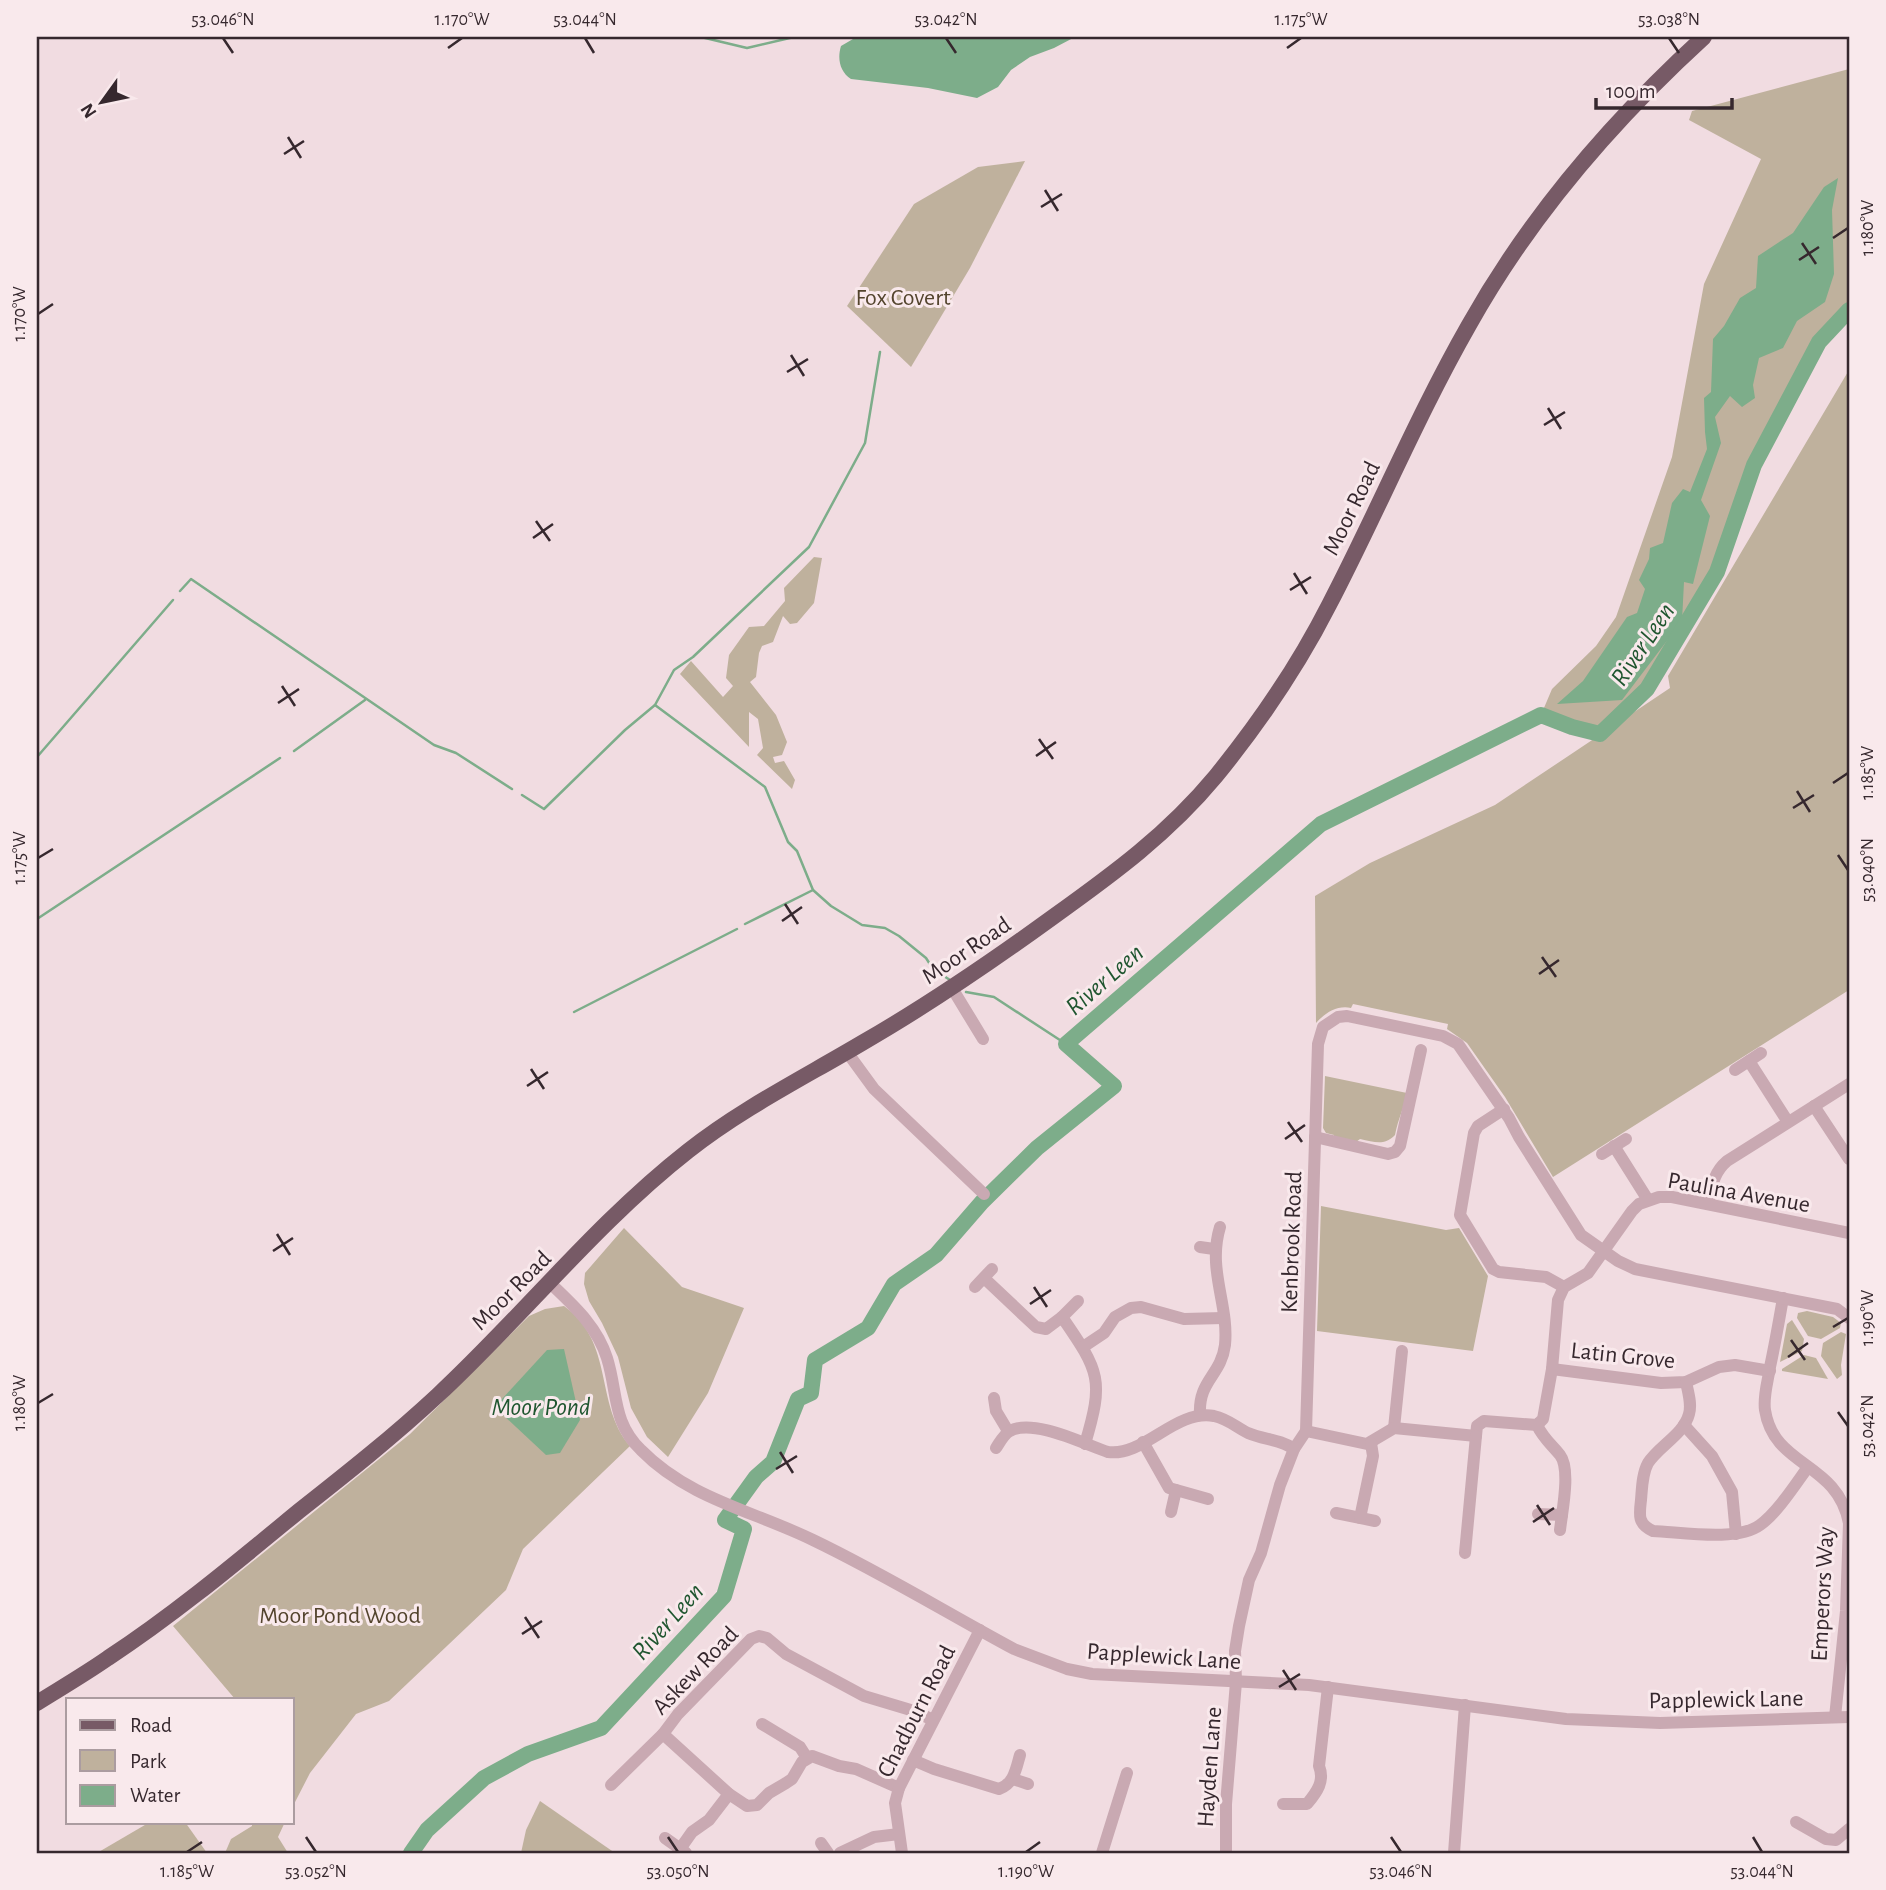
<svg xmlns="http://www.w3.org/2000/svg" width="1886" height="1890" font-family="'Alegreya Sans',sans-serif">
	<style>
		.green { fill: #bfb19d }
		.water { fill: #7dad8a }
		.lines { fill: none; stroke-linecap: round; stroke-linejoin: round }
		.stream { stroke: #7dad8a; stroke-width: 2.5 }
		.river { stroke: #7dad8a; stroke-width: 16 }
		.minor { stroke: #c9a9b2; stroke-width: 12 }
		.major { stroke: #775a66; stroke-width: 16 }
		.ticks { fill: none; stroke: #36282e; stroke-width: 2.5 }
		.labels { text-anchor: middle; stroke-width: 6; stroke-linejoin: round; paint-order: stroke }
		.park-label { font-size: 24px; fill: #53442d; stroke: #f9e9ec }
		.street-label { font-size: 24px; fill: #36282e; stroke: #f9e9ec }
		.water-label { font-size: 26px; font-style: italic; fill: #205630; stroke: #f9e9ec }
		.neatline { fill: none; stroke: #36282e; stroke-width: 2.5 }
		.ticks-label { font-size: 18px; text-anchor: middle; fill: #36282e }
	</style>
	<rect width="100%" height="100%" fill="#f1dce1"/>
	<!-- green -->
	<g class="green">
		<path d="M1849,69V309L1819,342L1754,465L1717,572L1647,689L1600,734L1572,727L1541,715L1552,689L1596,646L1616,617L1672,457L1704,284L1761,159L1689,120L1692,111Z"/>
		<path d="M1025,161L970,268L911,367L847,306L914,204L978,167Z"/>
		<path d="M1849,370V990L1553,1177L1505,1097L1467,1043L1447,1029L1448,1024L1353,1004L1351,1008C1337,1005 1325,1013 1316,1023L1315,896L1370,863L1495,805L1670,688L1668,676Z"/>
		<path d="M814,557L822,558L814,603L797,623L790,624L783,616L773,642L762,646L759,653L756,677L750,682L776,715L787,742L782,755L773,757L775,763L784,761L795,780L792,789L757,755L763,748L758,719L749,712V747L680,674L691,661L723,697L733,686L726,678L729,655L749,627L764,626L785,601L784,588Z"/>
		<path d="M1325,1076L1407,1093C1404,1108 1398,1119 1395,1135C1384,1146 1375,1142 1360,1139L1356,1142L1333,1137L1334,1135L1326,1133L1323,1128Z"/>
		<path d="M1321,1206L1446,1230L1459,1228L1488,1276L1473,1351L1317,1331Z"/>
		<path d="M624,1228L682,1287L744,1308L708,1393L668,1457L647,1437L631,1408L618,1357L602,1323L589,1301L584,1284L585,1273Z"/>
		<path d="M564,1306C615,1342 594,1404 630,1446L523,1549L506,1590L389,1701L356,1714L310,1773L292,1808V1699H235L173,1626L410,1434L529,1316L545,1309Z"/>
		<path d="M1807,1311L1833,1317L1841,1323L1840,1328L1821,1339L1808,1336L1797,1318L1798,1313Z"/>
		<path d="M1792,1320L1804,1339L1802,1351L1780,1362L1787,1324Z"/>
		<path d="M1841,1332L1846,1334L1841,1365L1842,1375L1837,1379L1821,1356L1823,1343Z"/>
		<path d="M1804,1355L1816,1358L1828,1379L1782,1371V1369Z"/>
		<path d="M540,1801L615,1853H521L526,1830Z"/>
		<path d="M150,1822H185L207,1853H97Z"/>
		<path d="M252,1822H285L278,1837L288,1853H225L231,1839L252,1826Z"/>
	</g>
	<!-- water -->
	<g class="water">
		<path d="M867,37H1075L1054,48L1030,57L1011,70L998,87L977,98L928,88L851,79C840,72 837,59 841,46L853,39Z"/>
		<path d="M1838,178L1832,210L1834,274L1825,302L1797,321L1783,348L1759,358L1753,385L1755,398L1742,407L1730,396L1715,417L1721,443L1701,500L1710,516L1693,584L1684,582L1682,621L1622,700L1557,704L1583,681L1627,617L1637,613L1645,589L1639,580L1649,559L1650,548L1663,543L1672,503L1683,489L1690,492L1707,449L1705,432L1704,398L1711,392L1713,339L1724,326L1740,298L1756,288L1758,256L1793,233L1824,187Z"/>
		<path d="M564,1349L580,1420L560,1453L546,1455L502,1414L501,1400L547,1350Z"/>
	</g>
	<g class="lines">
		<!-- stream -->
		<g class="stream">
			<path d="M701,37L747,48L794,37"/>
			<path d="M180,591L191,579L434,745L456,753L512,789"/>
			<path d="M655,705L765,787L788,842L797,851L813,890L831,906L862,925L885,928L899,936L926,958L933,969L950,980"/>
			<path d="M294,751L365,700"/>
			<path d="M37,757L173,600"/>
			<path d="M522,795L544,809L625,730L655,705L674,670L693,657L809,547L865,443L880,352"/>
			<path d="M37,919L280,758"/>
			<path d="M745,924L813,890"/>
			<path d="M966,992L994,997L1066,1044"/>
			<path d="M574,1012L737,929"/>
		</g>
		<!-- river -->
		<path class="river" d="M411,1853L427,1830L484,1778L528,1754L601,1728L724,1596L744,1529L725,1520L756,1477L773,1462L798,1399L811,1393L815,1360L868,1328L894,1284L936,1255L982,1202L1037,1148L1114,1086L1066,1044L1321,824L1541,715L1572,727L1600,734L1647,689L1717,572L1754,465L1819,342L1849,310"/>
		<!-- minor -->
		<g class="minor">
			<path d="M952,988L983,1039"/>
			<path d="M847,1052L874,1089L984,1194"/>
			<path d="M1749,1061L1788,1122"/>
			<path d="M1735,1070L1761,1053"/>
			<path d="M1814,1106L1849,1159"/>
			<path d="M1504,1109L1478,1126L1474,1133L1460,1215L1493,1269L1499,1272L1546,1277L1564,1287"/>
			<path d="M1315,1137L1388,1154L1395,1152L1400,1146L1421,1050"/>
			<path d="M1614,1146L1648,1200"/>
			<path d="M1602,1154L1626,1139"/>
			<path d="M1708,1204C1712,1187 1713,1173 1727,1161L1849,1084"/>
			<path d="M1200,1247L1214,1249"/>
			<path d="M984,1278L1036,1327L1046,1329L1062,1317C1100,1372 1104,1380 1085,1444"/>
			<path d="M550,1283C573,1305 597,1326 607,1358C618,1393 612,1422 641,1450C689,1499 754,1511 813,1540C882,1573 947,1613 1014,1649L1067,1669L1092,1674L1309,1685L1566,1719L1660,1723L1849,1717"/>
			<path d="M975,1287L992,1269"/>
			<path d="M1783,1298C1779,1321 1775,1344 1770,1367C1768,1381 1763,1396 1765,1410C1774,1468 1837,1461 1849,1523L1846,1611L1835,1717"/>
			<path d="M1062,1317L1078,1301"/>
			<path d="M1083,1347L1104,1333L1115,1317L1131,1308L1141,1307L1184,1319L1223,1318"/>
			<path d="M1552,1369L1661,1383L1686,1382L1719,1367L1735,1365L1770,1371"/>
			<path d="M1686,1382C1688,1392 1692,1404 1689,1414C1684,1434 1659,1446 1648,1463C1642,1474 1642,1489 1641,1500C1639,1516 1638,1524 1653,1531C1681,1532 1737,1542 1760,1525C1777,1513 1795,1485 1808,1467"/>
			<path d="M994,1398L996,1411L1008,1431"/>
			<path d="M1200,1415C1198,1380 1221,1376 1225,1345C1229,1304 1207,1270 1220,1227"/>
			<path d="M1537,1425C1543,1438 1551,1444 1560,1455C1571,1469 1562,1512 1560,1530"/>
			<path d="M1684,1425L1712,1456L1732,1492L1736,1534"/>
			<path d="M1394,1428L1402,1351"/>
			<path d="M1306,1431L1367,1444L1394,1428L1476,1436L1477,1426L1484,1421L1537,1425L1543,1419L1552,1369L1558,1300L1564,1287L1588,1273L1632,1211L1639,1204L1659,1197H1672L1849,1233"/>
			<path d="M1143,1442L1169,1488L1208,1499"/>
			<path d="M996,1448C1000,1442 1004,1434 1010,1431C1033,1418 1084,1444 1108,1452C1144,1457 1175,1409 1214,1416C1228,1419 1236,1427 1248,1433C1264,1440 1280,1439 1294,1449"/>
			<path d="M1171,1512L1176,1490"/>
			<path d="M1336,1513L1375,1521"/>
			<path d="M1538,1514L1562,1515"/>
			<path d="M1360,1518L1373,1456L1371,1443"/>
			<path d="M1465,1553L1476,1436"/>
			<path d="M762,1724L800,1747L807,1758"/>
			<path d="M663,1734L729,1794L747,1806L757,1805L769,1793L786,1783L792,1779L802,1762L812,1756L839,1766L856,1769L899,1788"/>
			<path d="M913,1760L934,1769L999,1789C1014,1784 1016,1769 1020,1755"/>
			<path d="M1013,1779L1028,1784"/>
			<path d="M611,1785L663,1734L678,1714L751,1639L759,1636L767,1638L786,1654L864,1696L914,1711L933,1720"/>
			<path d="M1283,1804H1307C1317,1792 1325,1781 1319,1766L1328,1687"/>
			<path d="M1796,1822L1826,1839L1836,1840L1849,1829"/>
			<path d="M665,1838L686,1853"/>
			<path d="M821,1843L828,1853"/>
			<path d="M680,1849L692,1832L709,1820L729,1794"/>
			<path d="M840,1853L874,1837L899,1834"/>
			<path d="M902,1853L895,1803L899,1788L980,1630"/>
			<path d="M1102,1853L1127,1773"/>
			<path d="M1226,1853V1804L1236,1682L1235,1651L1239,1626L1249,1580L1261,1553L1280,1485L1294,1449L1306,1431L1318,1044L1323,1027L1338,1017L1347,1016L1443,1036L1458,1044L1509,1118L1519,1137L1581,1235L1618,1261L1635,1269L1837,1309L1849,1318"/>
			<path d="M1454,1853L1465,1705"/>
		</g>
		<!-- major -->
		<path class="major" d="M37,1703C61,1688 85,1674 108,1658C175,1614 237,1562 299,1511C346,1474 394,1436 438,1395C523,1316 596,1223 688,1151C741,1109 803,1078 862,1043C928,1005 991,962 1053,917C1113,874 1168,834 1216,776C1259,723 1298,666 1329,605C1377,513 1417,416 1469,325C1530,216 1612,121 1704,37"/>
	</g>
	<!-- ticks -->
	<path class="ticks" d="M223,38L233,53M585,38L594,53M946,38L956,53M1669,38L1679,53M448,48L462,38M1287,48L1301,38M288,137L301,158M284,154L304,141M1045,190L1058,211M1041,207L1062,194M1833,238L1848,228M1802,243L1816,264M1799,260L1819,247M38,314L53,304M791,355L804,376M787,372L808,359M1548,408L1561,429M1544,425L1565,412M536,521L550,541M533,538L553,524M1294,573L1307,594M1290,590L1311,577M282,686L295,706M278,703L299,689M1039,739L1053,759M1036,756L1056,742M1833,783L1848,773M1797,791L1810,812M1793,808L1814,795M1838,855L1848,870M38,858L53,849M785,904L798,924M782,921L802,907M1542,957L1556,977M1539,974L1559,960M531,1069L544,1089M527,1086L548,1072M1288,1122L1302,1142M1285,1139L1305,1125M277,1234L290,1255M273,1251L293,1238M1034,1287L1047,1307M1030,1304L1051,1290M1833,1327L1848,1318M1791,1340L1805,1360M1788,1357L1808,1343M38,1403L53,1394M1838,1412L1848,1426M780,1452L793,1473M776,1469L797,1456M1537,1505L1550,1525M1533,1522L1554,1508M525,1617L539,1638M522,1634L542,1621M1283,1670L1296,1690M1279,1687L1300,1674M306,1837L316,1852M668,1837L678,1852M1391,1837L1401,1852M1753,1837L1762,1852M187,1852L202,1842M1026,1852L1040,1842"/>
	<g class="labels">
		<!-- park labels -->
		<g class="park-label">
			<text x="903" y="305">Fox Covert</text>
			<text x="340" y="1623">Moor Pond Wood</text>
		</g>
		<!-- street labels -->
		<g class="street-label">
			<text transform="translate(1351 508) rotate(-64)" y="8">Moor Road</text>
			<text transform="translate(966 950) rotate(-34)" y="8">Moor Road</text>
			<text transform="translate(1739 1192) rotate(10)" y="8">Paulina Avenue</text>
			<text transform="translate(1291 1242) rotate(-88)" y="8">Kenbrook Road</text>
			<text transform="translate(511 1290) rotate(-45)" y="8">Moor Road</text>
			<text transform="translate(1623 1355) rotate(6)" y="8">Latin Grove</text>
			<text transform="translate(1822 1594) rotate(-87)" y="8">Emperors Way</text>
			<text transform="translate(1164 1656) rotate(4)" y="8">Papplewick Lane</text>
			<text transform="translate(695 1670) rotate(-46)" y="8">Askew Road</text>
			<text transform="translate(1726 1699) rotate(-1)" y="8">Papplewick Lane</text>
			<text transform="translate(916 1711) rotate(-63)" y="8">Chadburn Road</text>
			<text transform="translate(1209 1767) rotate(-86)" y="8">Hayden Lane</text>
		</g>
		<!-- water labels -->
		<g class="water-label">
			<text transform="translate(1642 644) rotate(-56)" y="9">River Leen</text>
			<text transform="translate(1104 979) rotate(-41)" y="9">River Leen</text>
			<text x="541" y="1415">Moor Pond</text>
			<text transform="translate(667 1621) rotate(-48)" y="9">River Leen</text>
		</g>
	</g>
	<!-- border -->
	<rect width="1886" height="1890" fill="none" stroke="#f9e9ec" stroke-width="77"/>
	<!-- legend -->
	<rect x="66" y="1698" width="228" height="126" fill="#f9e9ec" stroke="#ab9ca0" stroke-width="2"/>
	<rect x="80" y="1720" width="35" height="10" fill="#775a66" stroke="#ab9ca0" stroke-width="2"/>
	<text x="130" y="1732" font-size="21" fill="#36282e">Road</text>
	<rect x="80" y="1750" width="35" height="21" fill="#bfb19d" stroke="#ab9ca0" stroke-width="2"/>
	<text x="130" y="1768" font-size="21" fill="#36282e">Park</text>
	<rect x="80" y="1785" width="35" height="21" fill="#7dad8a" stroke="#ab9ca0" stroke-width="2"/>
	<text x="130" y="1802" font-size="21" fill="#36282e">Water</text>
	<!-- north arrow -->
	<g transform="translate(102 102) rotate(237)" stroke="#f9e9ec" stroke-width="5" paint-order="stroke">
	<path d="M0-5L12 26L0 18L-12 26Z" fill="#36282e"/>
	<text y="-10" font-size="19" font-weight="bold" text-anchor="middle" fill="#36282e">N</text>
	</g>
	<!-- scale -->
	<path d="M1596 98v10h136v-10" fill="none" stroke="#36282e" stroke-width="3.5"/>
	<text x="1606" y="98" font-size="21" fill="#36282e" stroke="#f9e9ec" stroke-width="5" paint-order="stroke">100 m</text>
	<rect x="38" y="38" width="1810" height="1814" class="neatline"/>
	<g class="ticks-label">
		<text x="223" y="25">53.046°N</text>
		<text x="462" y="25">1.170°W</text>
		<text x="585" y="25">53.044°N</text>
		<text x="946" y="25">53.042°N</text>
		<text x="1301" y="25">1.175°W</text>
		<text x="1669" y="25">53.038°N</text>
		<text transform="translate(1867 228) rotate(-90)" y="6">1.180°W</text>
		<text transform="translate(19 314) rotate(-90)" y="6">1.170°W</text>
		<text transform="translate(1867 773) rotate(-90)" y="6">1.185°W</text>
		<text transform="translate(19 858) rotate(-90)" y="6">1.175°W</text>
		<text transform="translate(1867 870) rotate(-90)" y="6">53.040°N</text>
		<text transform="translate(1867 1318) rotate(-90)" y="6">1.190°W</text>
		<text transform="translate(19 1403) rotate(-90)" y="6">1.180°W</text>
		<text transform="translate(1867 1426) rotate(-90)" y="6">53.042°N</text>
		<text x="187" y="1877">1.185°W</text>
		<text x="316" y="1877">53.052°N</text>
		<text x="678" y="1877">53.050°N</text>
		<text x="1026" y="1877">1.190°W</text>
		<text x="1401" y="1877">53.046°N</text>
		<text x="1762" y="1877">53.044°N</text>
	</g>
</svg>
